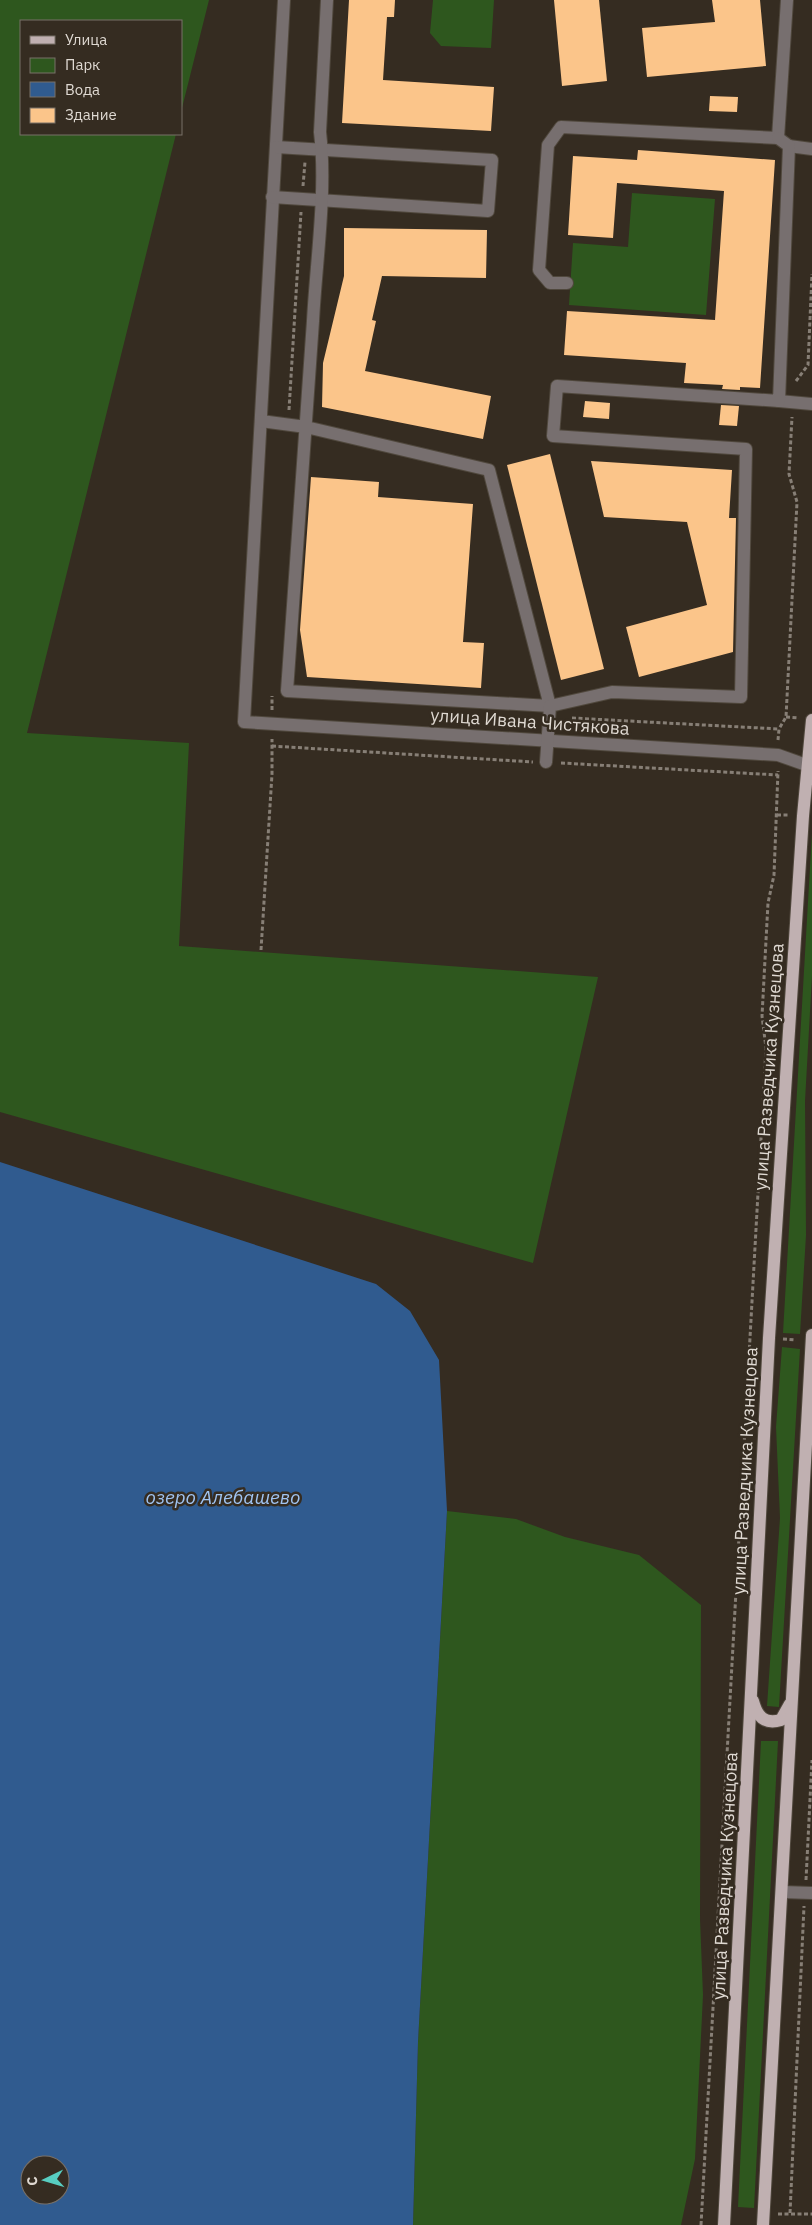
<svg xmlns="http://www.w3.org/2000/svg" width="812" height="2225" font-family="'IBM Plex Sans',sans-serif">
	<style>
		.green { fill: #2e571e }
		.water { fill: #305b8f; fill-rule: evenodd }
		.building { fill: #fbc58a }
		.lines { fill: none; stroke-linecap: round; stroke-linejoin: round }
		.minor-casing { stroke: #50483d; stroke-width: 14 }
		.major-casing { stroke: #50483d; stroke-width: 14 }
		.path { stroke: #877f76; stroke-width: 3; stroke-dasharray: 4 2.5; stroke-linecap: butt }
		.minor { stroke: #776f6f; stroke-width: 12 }
		.major { stroke: #c0b0b1; stroke-width: 12 }
		.labels { text-anchor: middle; stroke-width: 5; stroke-linejoin: round; paint-order: stroke }
		.street-label { font-size: 18px; fill: #dfd9d2; stroke: #352c21 }
		.water-label { font-size: 19px; font-style: italic; fill: #a0c4f2; stroke: #352c21 }
	</style>
	<rect width="100%" height="100%" fill="#352c21"/>
	<!-- green -->
	<g class="green">
		<path d="M0,0H209L181,112V21H21V134H176L27,733L189,743L179,946L598,977L533,1263L0,1112Z"/>
		<path d="M433,0H494L491,48L441,46L430,33Z"/>
		<path d="M632,193L715,199L706,315L569,305L573,243L628,247Z"/>
		<path d="M812,833V976L805,1101L806,1235L800,1334L783,1333Z"/>
		<path d="M782,1347L800,1349L779,1707L767,1706L780,1518L776,1427Z"/>
		<path d="M447,1511L516,1519L565,1537L639,1555L701,1605L700,1919L703,1995L695,2159L681,2225H413L418,2042Z"/>
		<path d="M761,1741H778L754,2208L738,2207Z"/>
	</g>
	<!-- water -->
	<path class="water" d="M0,1162L376,1284L410,1311L439,1360L447,1511L418,2042L413,2225H0ZM30,2165H60V2195H30Z"/>
	<!-- building -->
	<g class="building">
		<path d="M349,0H395L394,17H387L383,80L494,87L491,131L342,123Z"/>
		<path d="M554,0H599L607,81L562,86Z"/>
		<path d="M712,0H760L766,66L647,77L642,28L715,22Z"/>
		<path d="M710,96L738,97L737,112L709,111Z"/>
		<path d="M638,150L775,160L760,388L740,387V390L722,389L723,385L684,383L686,363L564,355L567,311L715,320L724,191L617,183L613,238L568,235L573,156L637,160Z"/>
		<path d="M344,228L487,230L486,278L382,276L372,320L376,321L365,371L491,396L483,439L322,407L323,363L344,276Z"/>
		<path d="M585,401L610,403L609,419L583,417Z"/>
		<path d="M721,405L739,406L737,426L719,425Z"/>
		<path d="M550,454L604,669L561,680L507,465Z"/>
		<path d="M591,461L732,470L729,518H736L733,652L639,677L626,627L707,605L687,522L604,517Z"/>
		<path d="M311,477L379,482L378,497L473,504L463,642L484,643L481,688L307,677L300,630Z"/>
	</g>
	<g class="lines">
		<defs>
			<g id="minor">
				<path d="M284,0L244,722L778,755L812,767"/>
				<path d="M789,146L812,149"/>
				<path d="M272,197L488,211L492,160L276,147"/>
				<path d="M567,283H550L539,270L548,145L561,127L778,138L787,0"/>
				<path d="M779,401L812,404"/>
				<path d="M261,421L306,427L489,470L550,706L287,691C296,568 304,444 313,321C316,262 327,191 320,132L327,0"/>
				<path d="M546,762L550,706L612,692L741,697L746,449L553,436L557,386L779,401L789,146L778,138"/>
				<path d="M782,1892L812,1893"/>
			</g>
			<g id="major">
				<path d="M753,1701C757,1716 764,1725 781,1720L790,1704"/>
				<path d="M724,2225L769,1338L803,816L812,720"/>
				<path d="M763,2225L812,1335"/>
			</g>
		</defs>
		<!-- minor casing -->
		<use href="#minor" class="minor-casing"/>
		<!-- major casing -->
		<use href="#major" class="major-casing"/>
		<!-- path -->
		<g class="path">
			<path d="M303,186L305,162"/>
			<path d="M796,381L808,365L812,274"/>
			<path d="M289,410L301,212"/>
			<path d="M272,710V696"/>
			<path d="M786,717L799,718"/>
			<path d="M572,718L779,729"/>
			<path d="M778,740L779,729L786,717L797,502L789,474L792,417"/>
			<path d="M272,746L533,762"/>
			<path d="M561,763L778,775"/>
			<path d="M777,815H789"/>
			<path d="M261,950L272,774V739"/>
			<path d="M783,1339L796,1340"/>
			<path d="M806,1880L812,1760"/>
			<path d="M790,2213L804,1906"/>
			<path d="M778,2214H812"/>
			<path d="M701,2225L766,1048L762,1016L768,903L774,875L778,771"/>
		</g>
		<!-- minor -->
		<use href="#minor" class="minor"/>
		<!-- major -->
		<use href="#major" class="major"/>
	</g>
	<g class="labels">
		<!-- street labels -->
		<g class="street-label">
			<text transform="translate(530 722) rotate(4)" y="6">улица Ивана Чистякова</text>
			<text transform="translate(769 1067) rotate(-86)" y="6">улица Разведчика Кузнецова</text>
			<text transform="translate(745 1471) rotate(-87)" y="6">улица Разведчика Кузнецова</text>
			<text transform="translate(725 1876) rotate(-87)" y="6">улица Разведчика Кузнецова</text>
		</g>
		<!-- water labels -->
		<g class="water-label">
			<text x="223" y="1504">озеро Алебашево</text>
		</g>
	</g>
	<!-- legend -->
	<rect x="20" y="20" width="162" height="115" fill="#352c21" stroke="#797168"/>
	<rect x="30" y="36" width="25" height="8" fill="#c0b0b1" stroke="#797168"/>
	<text x="65" y="45" font-size="15" fill="#dfd9d2">Улица</text>
	<rect x="30" y="58" width="25" height="15" fill="#2e571e" stroke="#797168"/>
	<text x="65" y="70" font-size="15" fill="#dfd9d2">Парк</text>
	<rect x="30" y="82" width="25" height="15" fill="#305b8f" stroke="#797168"/>
	<text x="65" y="95" font-size="15" fill="#dfd9d2">Вода</text>
	<rect x="30" y="108" width="25" height="15" fill="#fbc58a" stroke="#797168"/>
	<text x="65" y="120" font-size="15" fill="#dfd9d2">Здание</text>
	<!-- north arrow -->
	<g transform="translate(45 2180) rotate(265)"><circle r="24" fill="#352c21" stroke="#797168"/>
	<path d="M0-4L9 19L0 12L-9 19Z" fill="#58cec1"/>
	<text y="-8" font-size="14" font-weight="bold" text-anchor="middle" fill="#dfd9d2">С</text>
	</g>
</svg>
